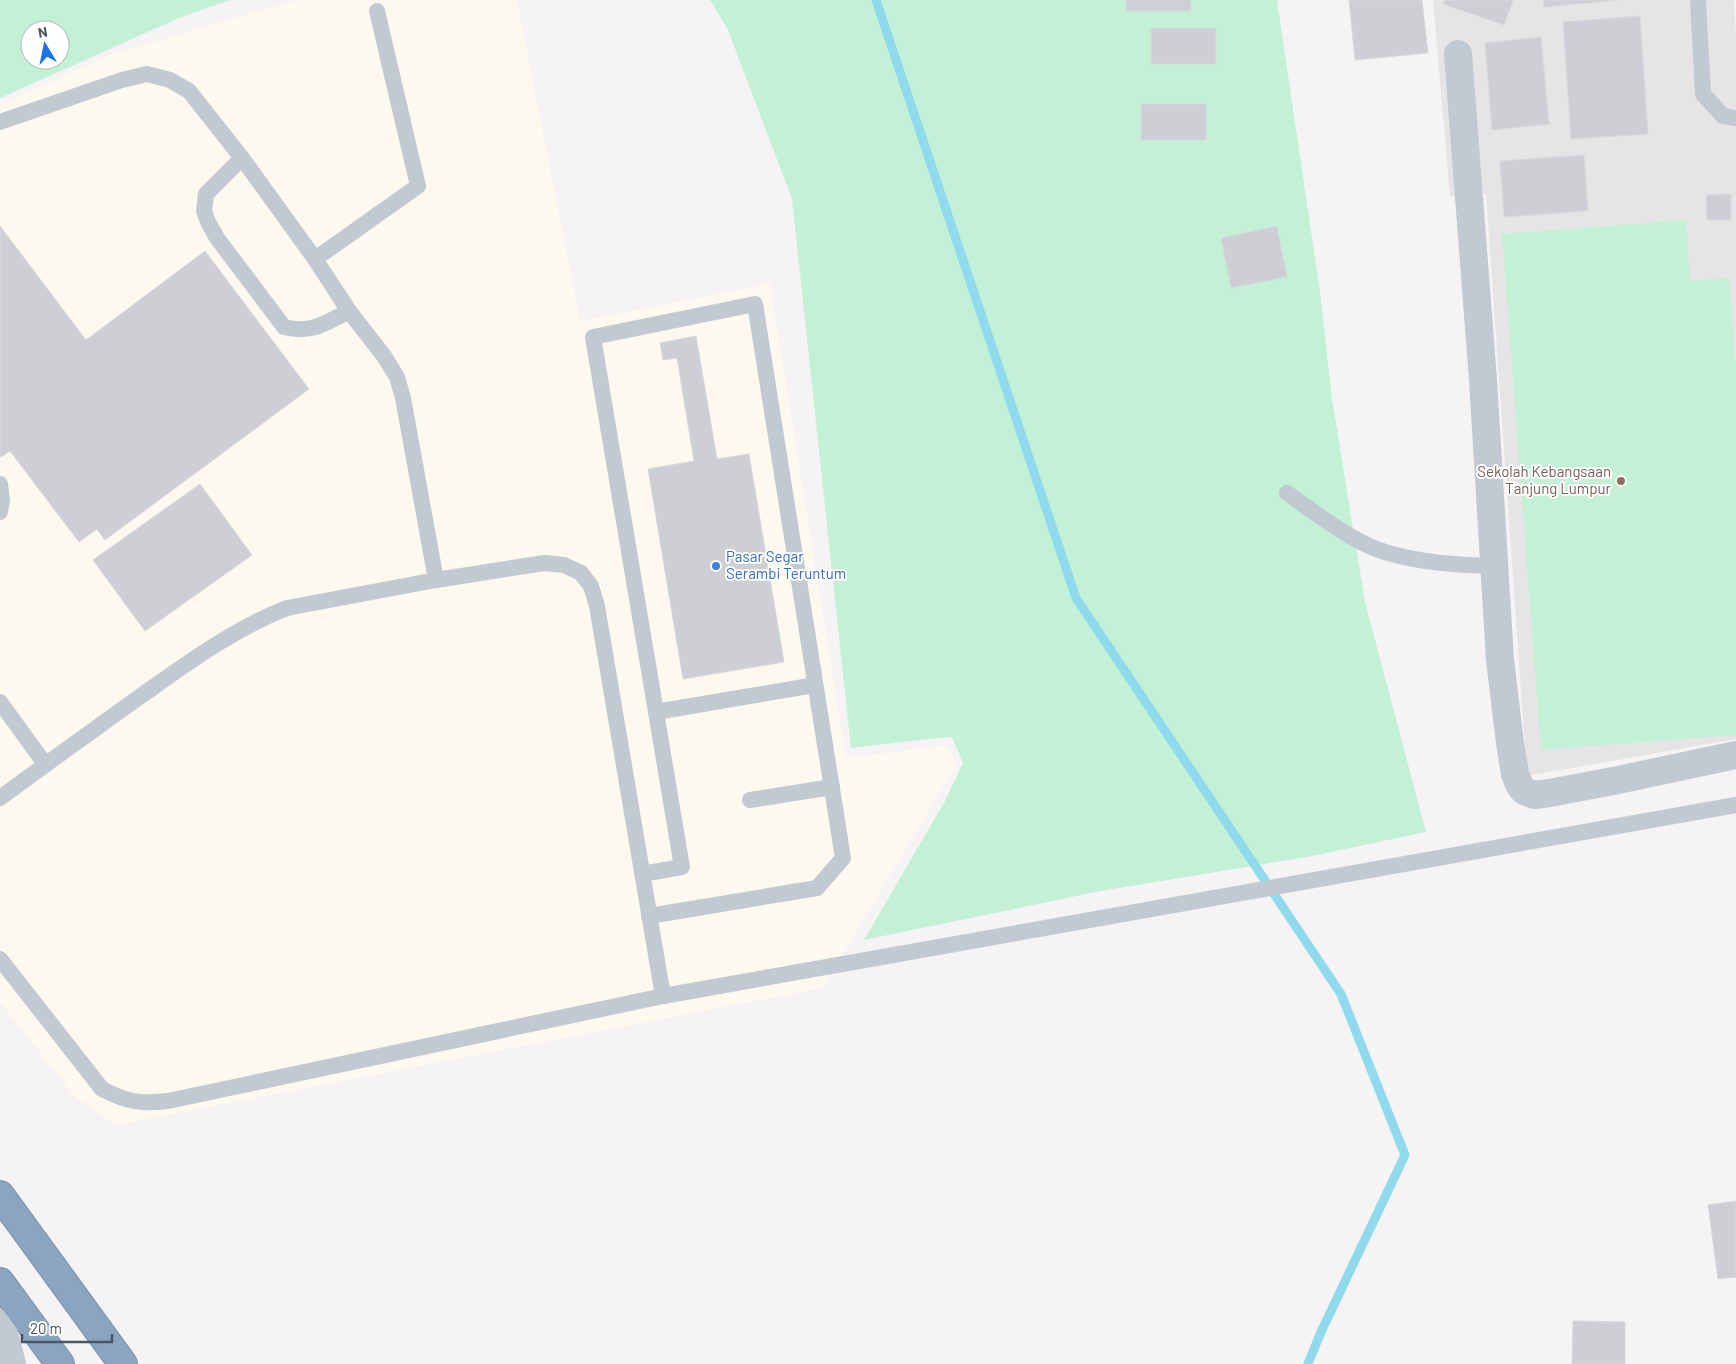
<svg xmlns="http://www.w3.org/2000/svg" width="1736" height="1364" font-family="Barlow,sans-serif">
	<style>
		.commercial { fill: #fdf9ef }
		.education { fill: #e6e4e5 }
		.green { fill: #c3f1d5; fill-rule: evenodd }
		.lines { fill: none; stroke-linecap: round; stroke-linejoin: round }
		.stream { stroke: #90daee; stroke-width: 9 }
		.building { fill: #cdcfd5; stroke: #d7d9de }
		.highway-casing { stroke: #7690ad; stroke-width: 30 }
		.lane { stroke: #c1cad2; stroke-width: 16 }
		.street { stroke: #c1cad2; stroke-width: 28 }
		.highway { stroke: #8ba5c1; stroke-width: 28 }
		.education-dot { fill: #8d6e63; stroke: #fff; stroke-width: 2 }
		.shop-dot { fill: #3f7fe0; stroke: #fff; stroke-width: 2 }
		.labels { text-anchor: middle; stroke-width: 4; stroke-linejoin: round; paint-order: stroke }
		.education-label { font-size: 15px; fill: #785e54; stroke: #fff; text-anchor: end }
		.shop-label { font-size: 15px; fill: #366cbe; stroke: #fff; text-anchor: start }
	</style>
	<rect width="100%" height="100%" fill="#f5f3f3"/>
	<!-- commercial -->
	<path class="commercial" d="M297,0H517L580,321L770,284L846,758L947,745L957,763L822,988L116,1125L75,1097L0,1002V105L109,55Z"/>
	<!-- education -->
	<path class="education" d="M1433,0H1734L1736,38V739L1527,776L1486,193L1450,196Z"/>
	<!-- green -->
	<g class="green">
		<path d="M0,0H230L179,18L0,98ZM30,30H60V60H30Z"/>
		<path d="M710,0H1277L1320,292L1332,399L1365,602L1426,832L1307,857L1101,891L864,940L945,801L963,763L952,737L928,739L851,748L792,199L728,30Z"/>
		<path d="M1686,220L1690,281L1729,278L1736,372V735L1541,750L1502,234Z"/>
	</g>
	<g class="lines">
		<!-- stream -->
		<path class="stream" d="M876,0L1076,598L1341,994L1405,1155L1321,1332L1308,1364"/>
	</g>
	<!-- building -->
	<g class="building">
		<rect x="1126" y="0" width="65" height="11"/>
		<path d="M1349,0H1422L1428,53L1355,60Z"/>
		<path d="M1445,0H1513L1504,25L1443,4Z"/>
		<path d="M1543,0H1619L1544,7Z"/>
		<path d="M1640,16L1648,134L1571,139L1563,22Z"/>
		<rect x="1151" y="28" width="65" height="36"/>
		<path d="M1541,37L1549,124L1492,130L1485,43Z"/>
		<rect x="1141" y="104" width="65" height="36"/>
		<path d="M1584,155L1588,211L1504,217L1500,161Z"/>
		<path d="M1731,194V220H1707L1706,195Z"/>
		<path d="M0,226L86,340L205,251L309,389L105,540L97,529L79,542L10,451L1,457L0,456Z"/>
		<path d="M1277,226L1287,277L1231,288L1221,238Z"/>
		<path d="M696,336L717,459L749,454L784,662L683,679L648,469L694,461L677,358L663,360L660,343Z"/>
		<path d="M200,484L252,555L145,631L93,560Z"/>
		<path d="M1736,1201V1277L1718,1279L1708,1205Z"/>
		<path d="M1573,1321L1625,1322V1364H1572Z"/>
	</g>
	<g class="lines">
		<defs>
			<g id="highway">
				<path d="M0,1195L123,1364"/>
				<path d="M0,1282L60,1364"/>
			</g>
		</defs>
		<!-- highway casing -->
		<use href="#highway" class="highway-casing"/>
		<!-- lane -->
		<g class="lane">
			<path d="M1698,0L1703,94L1723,116L1736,118"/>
			<path d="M0,122L122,80L147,74L170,80L189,91L242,158L315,259L349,311L384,356L397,377L403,398L436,580"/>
			<path d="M242,158L206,194L204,211L208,222L217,238L284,327C313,334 325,323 349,311"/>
			<path d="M315,259L418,186L377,11"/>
			<path d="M0,484L2,500L0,512"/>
			<path d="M1287,493C1314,512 1354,543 1385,552C1420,563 1458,565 1495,566"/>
			<path d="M0,702L45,764"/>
			<path d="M656,712L815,685"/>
			<path d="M0,798C46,764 92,731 138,698C185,665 233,629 287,608L436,580L544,563L564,565L581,573L591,586L597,606L663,996"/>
			<path d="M750,800L832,787"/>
			<path d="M642,874L682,867L593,337L755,304L843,858L817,888L649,916"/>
			<path d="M0,959L102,1089C127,1102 139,1104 168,1101L663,996L1736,805"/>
		</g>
		<!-- street -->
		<g class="street">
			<path d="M1458,54L1483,380L1500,660L1510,743L1515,774L1519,784L1524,791L1535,795L1550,793L1618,780L1736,755"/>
			<path d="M0,1323L4,1333L12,1364"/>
		</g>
		<!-- highway -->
		<use href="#highway" class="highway"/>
	</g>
	<!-- markers -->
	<circle class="education-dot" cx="1621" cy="481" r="5"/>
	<circle class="shop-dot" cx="716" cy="566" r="5"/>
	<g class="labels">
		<!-- education labels -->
		<g class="education-label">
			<text x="1611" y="477">Sekolah Kebangsaan<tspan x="1611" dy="17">Tanjung Lumpur</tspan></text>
		</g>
		<!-- shop labels -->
		<g class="shop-label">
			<text x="726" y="562">Pasar Segar<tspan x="726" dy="17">Serambi Teruntum</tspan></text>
		</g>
	</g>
	<!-- north arrow -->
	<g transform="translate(45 45) rotate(350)"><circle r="24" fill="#ffffff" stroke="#b7bbc0"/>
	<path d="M0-4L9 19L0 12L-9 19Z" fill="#1a73e8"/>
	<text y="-8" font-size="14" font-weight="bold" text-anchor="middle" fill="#4a5661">N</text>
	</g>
	<!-- scale -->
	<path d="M22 1334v8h90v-8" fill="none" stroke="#4a5661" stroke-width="2.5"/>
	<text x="30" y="1334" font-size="15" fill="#4a5661" stroke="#ffffff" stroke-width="4" paint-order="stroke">20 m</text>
</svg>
